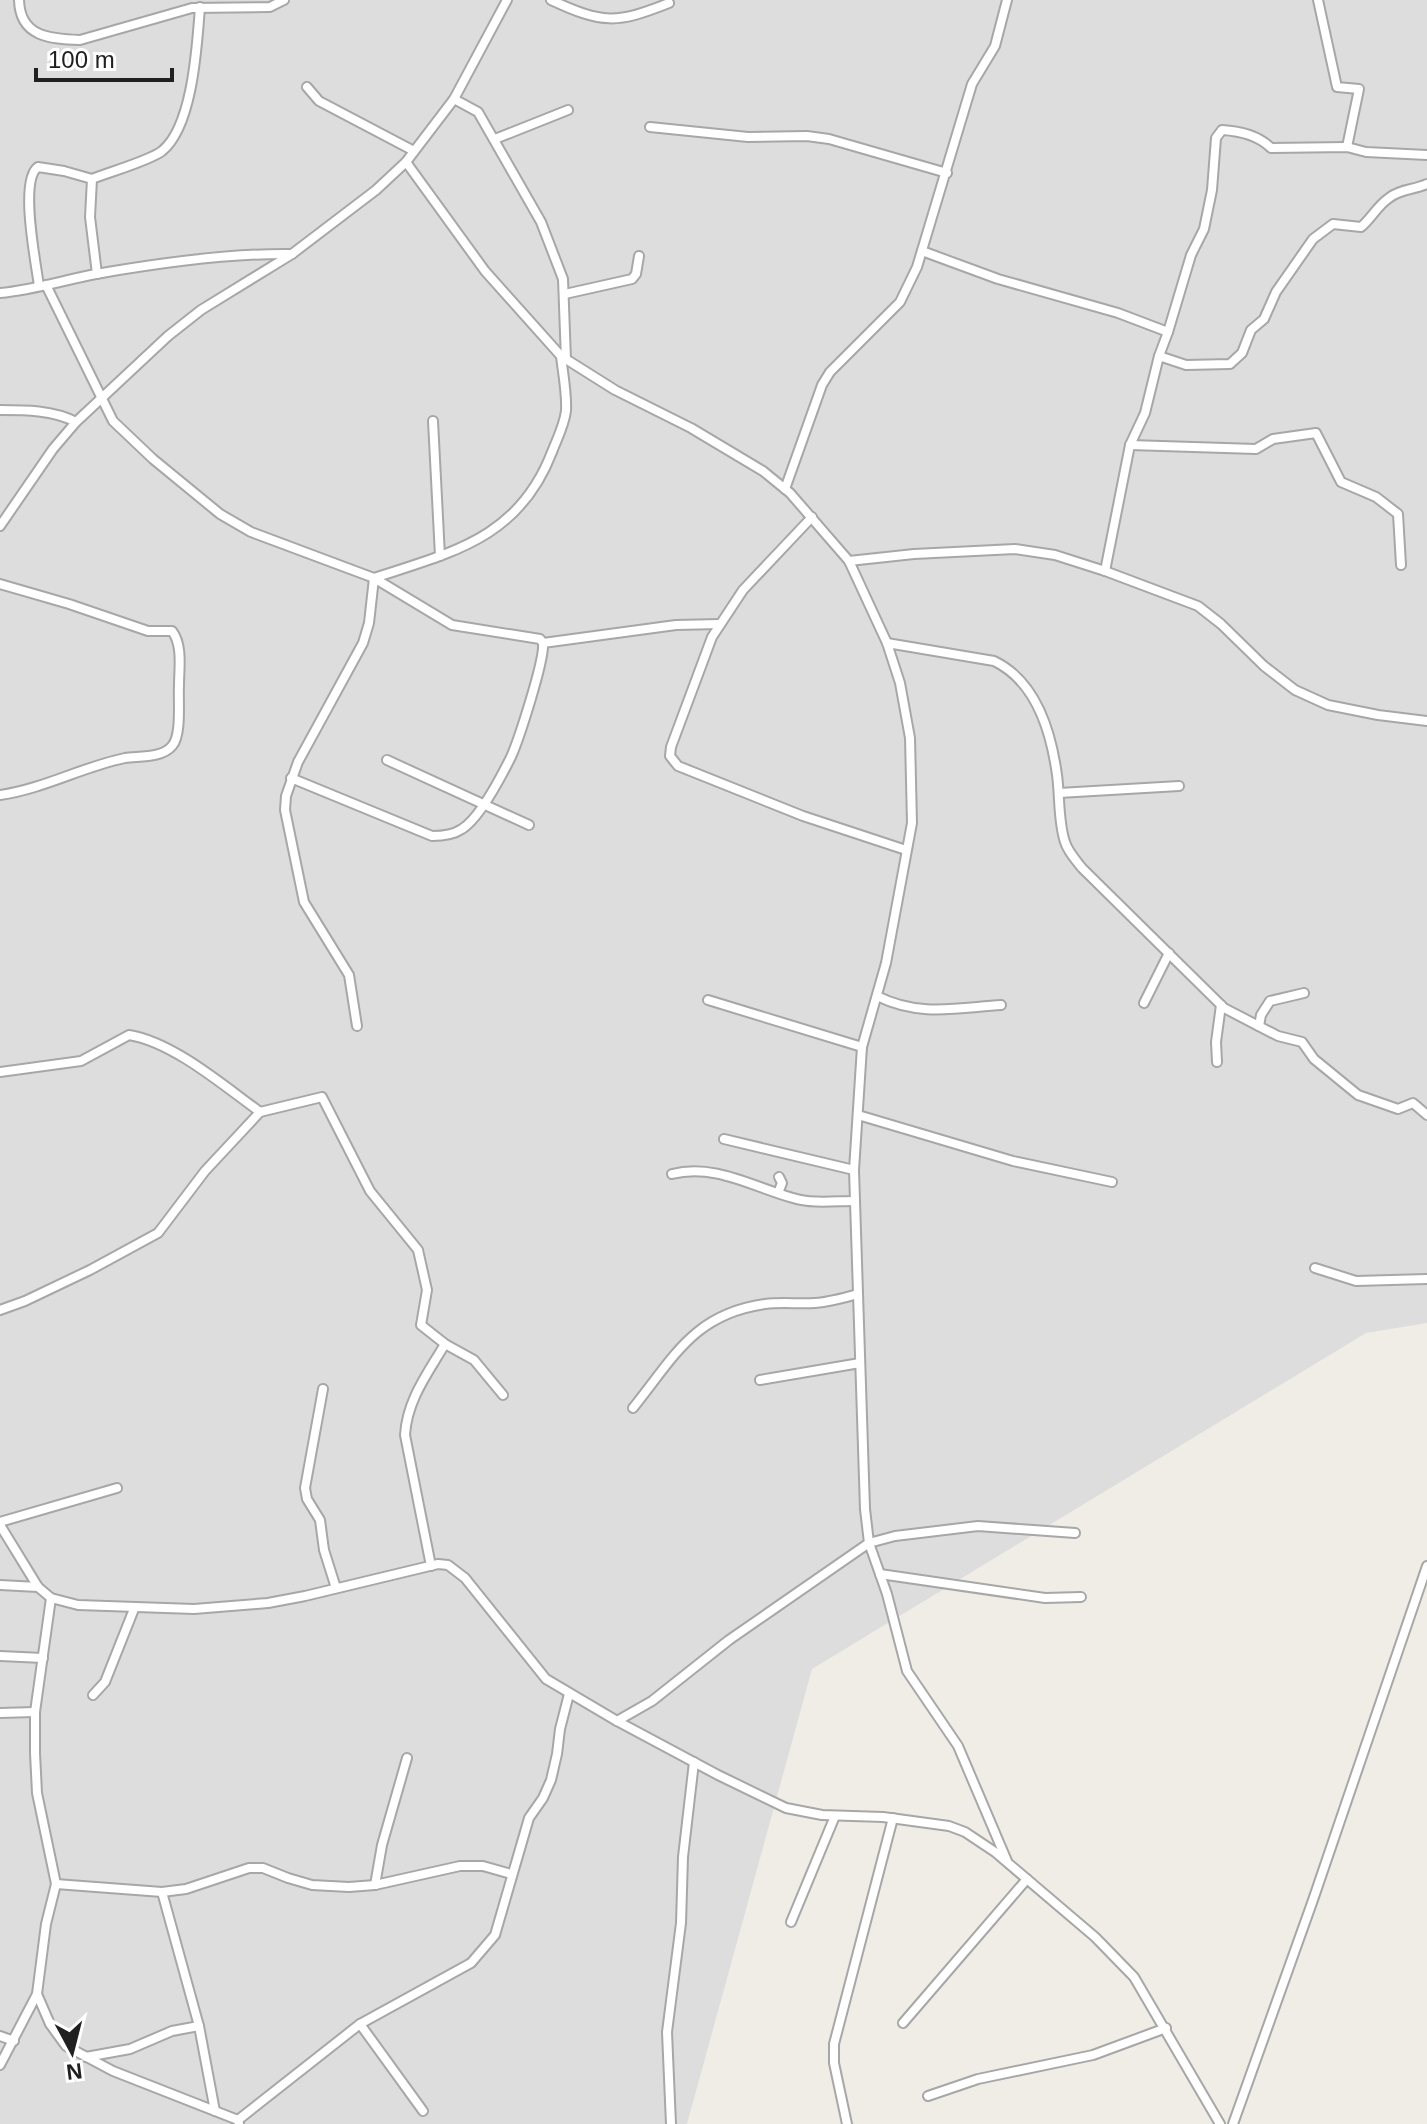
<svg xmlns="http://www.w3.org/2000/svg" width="1427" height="2124" font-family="Arial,sans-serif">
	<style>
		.residential { fill: #dedddd }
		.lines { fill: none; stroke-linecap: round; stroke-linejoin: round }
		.minor-casing { stroke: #a7a7a7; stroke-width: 12 }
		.minor { stroke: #fff; stroke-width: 8 }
	</style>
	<rect width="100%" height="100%" fill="#f0ede6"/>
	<!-- residential -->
	<path class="residential" d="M0,0H1427V1323L1366,1333L812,1669L687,2124H0Z"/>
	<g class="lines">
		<defs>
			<g id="minor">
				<path d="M19,0C20,37 50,39 80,40L192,8L270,7L284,0"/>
				<path d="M551,0C603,24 616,24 669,3"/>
				<path d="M1318,0L1337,87L1359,89L1347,147"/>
				<path d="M307,87L319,101L414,151"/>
				<path d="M454,99L478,112L541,222L563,279L566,360"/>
				<path d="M650,127L748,137L807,136L829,139L947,173"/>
				<path d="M495,139L568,110"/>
				<path d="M406,162L485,271L561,356L615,390L691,428L763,471L790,493L849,561L887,643L900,683L910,738L912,823L886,963L862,1047L854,1170L865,1509L869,1543L887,1594L907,1671L958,1746L1007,1861"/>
				<path d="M92,179C109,172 149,161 162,151C193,126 197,45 200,7"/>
				<path d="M922,251L998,279L1118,313L1168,332"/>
				<path d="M46,285L113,421L153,459L220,514L251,532L374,578L452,625L540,639L543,643L676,625L720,624"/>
				<path d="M39,286C36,263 19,180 38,167L64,171L92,179L90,217L97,274"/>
				<path d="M0,293C33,290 64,280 96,274C159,263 228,253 292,254"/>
				<path d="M565,294L632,279L636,274L639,256"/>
				<path d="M1159,356L1186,365L1230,364L1242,353L1251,330L1264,319L1276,292L1313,239L1333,224L1361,227C1371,219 1377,206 1389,198C1400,189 1414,190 1427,184"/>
				<path d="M0,410C25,410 53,410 76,422"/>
				<path d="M433,421L440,556"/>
				<path d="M1130,445L1256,449L1273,439L1316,433L1341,482L1376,497L1398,514L1401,565"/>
				<path d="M785,489L822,385L830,372L900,302L917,267L972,84L995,46L1007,0"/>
				<path d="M812,517L743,590L712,637L671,747L670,756L678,766L803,816L906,850"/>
				<path d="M0,526L53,449L76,422L168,336L201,310L292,254L376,190L406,162L454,99L507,0"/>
				<path d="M849,561L914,554L1015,549L1055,555L1105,571L1198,606L1221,624L1264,666L1295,690L1328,705L1378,715L1427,721"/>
				<path d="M1105,571L1130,445L1145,413L1159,356L1168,332L1191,255L1204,229L1212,190L1216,138L1222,130C1240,131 1259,136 1271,148L1347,147L1366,152L1427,155"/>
				<path d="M0,584L69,604L148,631H172C183,645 179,669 179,685C178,700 182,735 172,746C162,758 140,756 125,758C82,767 43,789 0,795"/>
				<path d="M887,643L994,661C1036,681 1051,731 1057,775C1060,796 1058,821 1065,842C1068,852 1076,860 1082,868L1224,1008L1278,1036L1302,1042L1314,1059L1358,1095L1398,1109L1413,1103L1427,1115"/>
				<path d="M387,760L529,825"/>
				<path d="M291,778L432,836C443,836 453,835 462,829C480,818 502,775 511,757C519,739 545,659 543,643"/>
				<path d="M1059,793L1179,786"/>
				<path d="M877,996C919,1017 956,1008 1001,1005"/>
				<path d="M708,1000L862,1047"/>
				<path d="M1144,1003L1169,953"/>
				<path d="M357,1026L349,975L304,902L285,810L286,796L298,762L363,643L369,623L374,578C453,552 519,538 552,452C557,439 564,426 566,411C567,393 563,374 561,356"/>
				<path d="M1259,1026L1261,1015L1270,1001L1304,993"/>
				<path d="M1217,1062L1216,1042L1221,1005"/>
				<path d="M0,1072L81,1061L129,1035C173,1042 224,1086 260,1112"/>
				<path d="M858,1115L1013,1161L1112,1182"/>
				<path d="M724,1139L854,1170"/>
				<path d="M672,1174C714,1163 753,1187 793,1198C812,1204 835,1201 855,1201"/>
				<path d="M778,1193L782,1183L779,1177"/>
				<path d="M1315,1268L1356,1281L1427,1279"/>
				<path d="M0,1310L25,1301L90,1270L158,1233L205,1171L260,1112L322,1097L370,1191L418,1250L427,1290L421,1325L445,1344L474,1360L503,1395"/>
				<path d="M760,1380L860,1363"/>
				<path d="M323,1389L305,1488L307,1499L320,1520L324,1550L336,1588"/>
				<path d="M633,1408C674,1357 694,1314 765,1304C781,1302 798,1304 815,1303C829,1302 844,1298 858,1294"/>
				<path d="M0,1522L117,1488"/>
				<path d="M0,1525L38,1587L51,1598L78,1605L194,1609L268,1603L305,1596L438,1564L448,1565L465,1578L546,1679L617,1721L718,1775L786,1808L822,1815L883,1817L949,1826L965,1832L995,1852L1095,1937L1134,1977L1220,2124"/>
				<path d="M431,1566L405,1435C407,1400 428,1373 445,1344"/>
				<path d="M880,1574L1045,1598L1081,1597"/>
				<path d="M0,1585L38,1587"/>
				<path d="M51,1598L35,1712V1753L37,1793L56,1884L46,1924L37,1994L50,2024L66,2046L113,2071L238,2120L239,2124"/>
				<path d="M0,1656L43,1658"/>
				<path d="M93,1695L105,1682L134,1609"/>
				<path d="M0,1713L35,1712"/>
				<path d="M617,1721L652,1701L729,1640L869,1543L895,1536L978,1526L1075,1533"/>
				<path d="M56,1884L162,1892L186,1889L249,1868H263L288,1878L312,1885L349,1887L375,1885L460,1866H483L511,1874"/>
				<path d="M375,1885L382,1845L407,1758"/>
				<path d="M162,1892L199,2026L215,2111"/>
				<path d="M791,1922L835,1816"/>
				<path d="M903,2023L1027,1879"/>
				<path d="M360,2024L423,2111"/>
				<path d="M0,2036L14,2041"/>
				<path d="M86,2057L130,2049L172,2031L199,2026"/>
				<path d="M0,2065L37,1994"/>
				<path d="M928,2096L978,2079L1093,2055L1166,2028"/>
				<path d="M238,2120L360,2024L471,1963L495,1935L529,1818L543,1798L551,1780L557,1754L560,1729L569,1694"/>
				<path d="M671,2124L667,2032L681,1923L683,1857L694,1762"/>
				<path d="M847,2124L834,2063V2044L893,1818"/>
				<path d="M1233,2124L1313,1900L1427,1566"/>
			</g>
		</defs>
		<!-- minor casing -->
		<use href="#minor" class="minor-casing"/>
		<!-- minor -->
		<use href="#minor" class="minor"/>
	</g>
	<!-- north arrow -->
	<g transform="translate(72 2052) rotate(173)" stroke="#ffffff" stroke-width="6" paint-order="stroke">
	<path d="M0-6L14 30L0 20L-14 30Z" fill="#202020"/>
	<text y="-12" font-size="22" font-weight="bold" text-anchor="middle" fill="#202020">N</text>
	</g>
	<!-- scale -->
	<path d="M36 68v12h136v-12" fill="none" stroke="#202020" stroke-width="4"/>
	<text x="48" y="68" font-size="24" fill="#202020" stroke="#ffffff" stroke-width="6" paint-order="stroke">100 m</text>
</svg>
